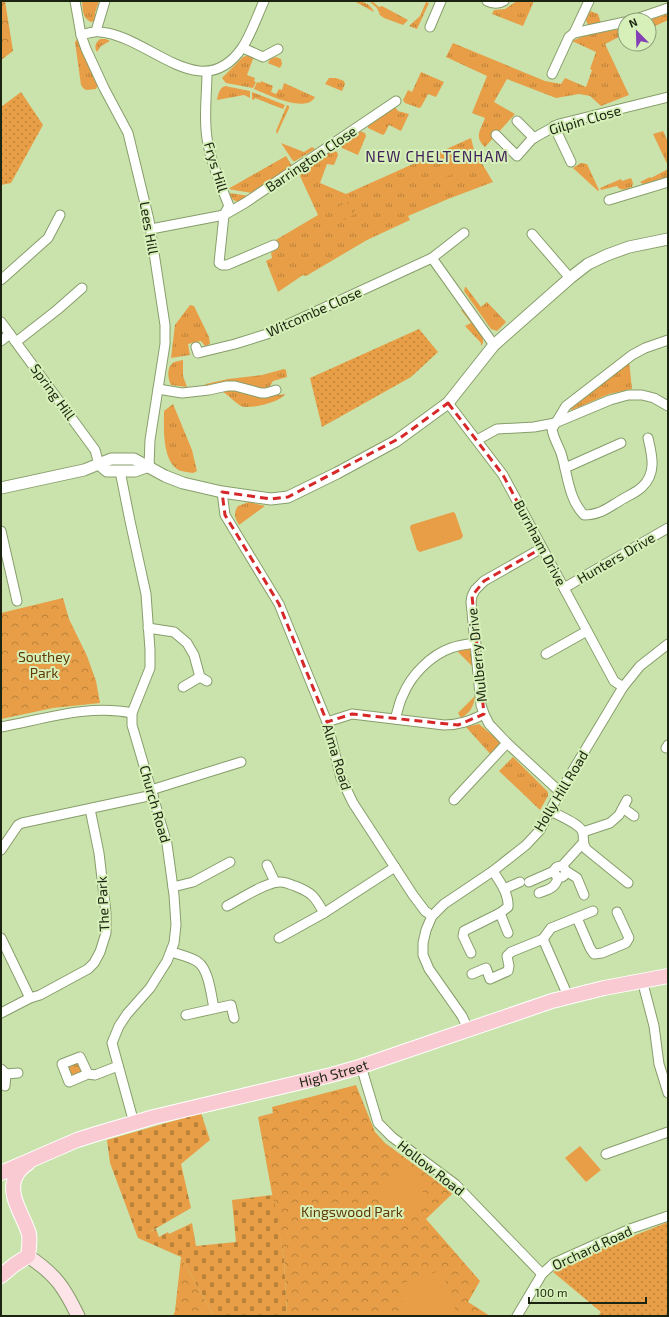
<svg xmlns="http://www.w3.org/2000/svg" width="669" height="1317" font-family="'Exo 2',sans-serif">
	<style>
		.grass { fill: url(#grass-tufts) }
		.forest { fill: url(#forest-crowns) }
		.cemetery { fill: url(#cemetery-stones) }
		.garden { fill: url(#garden-dots) }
		.pitch { fill: #e79e46 }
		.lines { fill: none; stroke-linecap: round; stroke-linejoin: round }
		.minor-casing { stroke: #879e6a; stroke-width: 11 }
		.tertiary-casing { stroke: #879e6a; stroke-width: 13 }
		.secondary-casing { stroke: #879e6a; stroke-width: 15 }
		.primary-casing { stroke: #fff; stroke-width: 16 }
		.minor { stroke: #fff; stroke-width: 9 }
		.tertiary { stroke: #fff; stroke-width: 11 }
		.secondary { stroke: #fce4e8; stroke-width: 13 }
		.primary { stroke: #f9cad2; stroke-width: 14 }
		.marked { fill: none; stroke: #d62828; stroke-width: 3; stroke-dasharray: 8 5; stroke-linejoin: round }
		.labels { text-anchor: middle; stroke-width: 4; stroke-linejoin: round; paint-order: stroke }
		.street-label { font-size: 14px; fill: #1b2410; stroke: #d7f0ba }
		.park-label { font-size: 14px; fill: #5e3a07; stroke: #d7f0ba }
		.neighbourhood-label { font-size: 15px; letter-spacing: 1px; fill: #402058; stroke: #d7f0ba }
	</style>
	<defs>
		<pattern id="grass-tufts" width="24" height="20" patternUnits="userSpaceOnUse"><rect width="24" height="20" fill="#e79e46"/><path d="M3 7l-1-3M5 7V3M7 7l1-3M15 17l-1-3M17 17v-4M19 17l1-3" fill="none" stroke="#ba8139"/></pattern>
		<pattern id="forest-crowns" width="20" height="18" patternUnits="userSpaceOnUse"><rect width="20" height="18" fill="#e79e46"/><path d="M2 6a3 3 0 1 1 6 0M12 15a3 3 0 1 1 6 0" fill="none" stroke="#ba8139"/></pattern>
		<pattern id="cemetery-stones" width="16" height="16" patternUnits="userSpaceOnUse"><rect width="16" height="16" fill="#e79e46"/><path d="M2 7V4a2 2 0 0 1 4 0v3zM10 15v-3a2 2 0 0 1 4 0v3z" fill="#ba8139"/></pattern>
		<pattern id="garden-dots" width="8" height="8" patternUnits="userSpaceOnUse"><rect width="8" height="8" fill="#e79e46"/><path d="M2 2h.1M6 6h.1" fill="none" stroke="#ba8139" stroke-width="1.8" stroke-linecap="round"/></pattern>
	</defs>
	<rect width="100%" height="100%" fill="#cae3ad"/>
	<!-- grass -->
	<g class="grass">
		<path d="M82,1H99L95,13L97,20L91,22C82,18 83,10 82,1Z"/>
		<path d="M354,1C362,1 370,3 374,12Z"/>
		<path d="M369,1H372L379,7L382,6L408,20L403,25L384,18L380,15L377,8Z"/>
		<path d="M517,1H534L523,26L492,14L494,10L505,9Z"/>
		<path d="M426,2L429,3L417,29L409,26L420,16Z"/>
		<path d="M590,11L598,14L601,23L588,25L586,20Z"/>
		<path d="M668,14V20L655,26L654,25L649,27V20Z"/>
		<path d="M625,28V34L605,44L629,95L601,106L590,96L579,94L556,98L507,79L494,102L515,114L485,147C474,137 480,131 485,118L472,113L487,76L446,57L453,43L545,81L561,84L565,78L586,87L592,70L590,69L596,52L572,41L586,35Z"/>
		<path d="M77,39L98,85L96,89L87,90L84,89L81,85L75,42Z"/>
		<path d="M100,39H106L110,41L101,46L97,52C94,47 95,43 100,39Z"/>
		<path d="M249,55L255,57V59H253L247,75L255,78L254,81L256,82L253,88L226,83L222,78L243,57Z"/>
		<path d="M276,57L281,59L282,64L280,68L268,63L270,59Z"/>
		<path d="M421,72L444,82L436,97L428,94L421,107L419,108L405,103L403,100L408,90L412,92Z"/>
		<path d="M329,78H336L344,81L345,84L342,91L325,84Z"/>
		<path d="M261,81L273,86L271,92L276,94L279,89L282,90L284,83L315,97C306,114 267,94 254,89L257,82L260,83Z"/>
		<path d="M225,86L250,91V98L244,95L217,100C218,95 219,88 225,86Z"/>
		<path d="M252,92L285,105L283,109L255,98L254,100L252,99Z"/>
		<path d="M287,105L289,106V108L277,134L276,131Z"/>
		<path d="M395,107L398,111L409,114L401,131L389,125L385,133L383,135L368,128V126Z"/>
		<path d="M359,131L365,133L366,136L358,155L342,148L341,145L344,141Z"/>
		<path d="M663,131L668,142V166L653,134Z"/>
		<path d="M471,138L474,150L493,182L448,199L408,216L410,220L367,240L306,276L303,275L278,292L266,261L272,258L271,253L276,249L274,241L318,215L300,176L307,167L331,150L337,152L338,155L334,165L327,164L320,183L346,194Z"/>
		<path d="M281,143L304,152L312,147L315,149L295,161H293Z"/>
		<path d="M286,156L292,166L252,193L228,189Z"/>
		<path d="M581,163L587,164L599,190L598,191L573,168Z"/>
		<path d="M668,169V177L643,184L640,182L650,177L651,178Z"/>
		<path d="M631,178L633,183L632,187C625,189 621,192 617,186L601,190L600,188L621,179L622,181Z"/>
		<path d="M229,193L250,196C239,201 235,206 229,193Z"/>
		<path d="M465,287H466L481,307L487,302L506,322L497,331L491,329L464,291Z"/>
		<path d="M190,305L194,306L209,337L210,344L205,346L201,341L188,344L190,355L171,358L175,325Z"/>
		<path d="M461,310H464L483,338V343L481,346V343L465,326L471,323Z"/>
		<path d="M183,360V376L187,387L171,385C168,380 166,367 173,363C175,361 180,361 183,360Z"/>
		<path d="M629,361L632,389L609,394L572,410L569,408Z"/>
		<path d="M284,369L286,370L287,377L273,381L270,386L266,390L223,384L203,386L206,384L228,379L262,375Z"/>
		<path d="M228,389C248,393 266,398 285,394C281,402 249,410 241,406C234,402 229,395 220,390Z"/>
		<path d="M173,404L192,450L197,471L193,473C189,472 181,472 177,469C162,458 164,427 164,411Z"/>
		<path d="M249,502L265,506L239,525C235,519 233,513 238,506Z"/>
		<path d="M467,648L471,650L475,669L456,650Z"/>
		<path d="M475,696C474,706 470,713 461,718L458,713Z"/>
		<path d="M479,724L499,741L500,744L492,756L466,727Z"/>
		<path d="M513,757L548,792V796L540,810L499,771Z"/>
		<path d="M77,1062L82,1069L81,1072L71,1076L69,1074L67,1066Z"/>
	</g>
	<!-- forest -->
	<g class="forest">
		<path d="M1,1H5L13,51L1,60Z"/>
		<path d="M351,201L355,210L353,215L344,220L338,207Z"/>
		<path d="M63,598L69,619L87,656L96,681L100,703L53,708L1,719V613Z"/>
		<path d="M356,1085L375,1132L385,1143L453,1193L426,1219L480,1281L468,1302L490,1316H287L284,1259L258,1117L273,1113L272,1107Z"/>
		<path d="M181,1257L214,1316H173L175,1311Z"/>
	</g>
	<!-- cemetery -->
	<path class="cemetery" d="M201,1113L210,1140L181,1164L191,1208L148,1233L156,1229L159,1237L168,1232L169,1234L192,1223L196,1246L236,1242L232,1200L273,1195L284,1259L287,1316H214L181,1257L138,1238L110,1163L107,1140Z"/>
	<!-- garden -->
	<g class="garden">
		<path d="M21,92L43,125L11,183L1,185V107Z"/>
		<path d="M419,329L438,352L411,377L322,427L310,378Z"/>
		<path d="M668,1222V1316H598L601,1312L553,1272L576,1259Z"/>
	</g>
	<!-- pitch -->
	<g class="pitch">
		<path d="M461,158L466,169L443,178L438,167Z"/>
		<path d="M453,512L455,513L463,536L461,539L420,552L417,550L410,528L411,525Z"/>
		<path d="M580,1146L601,1170L586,1182L565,1158Z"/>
		<path d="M410,1168L430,1204L397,1223L376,1187Z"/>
		<path d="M442,1270L457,1315L407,1316L397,1285Z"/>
	</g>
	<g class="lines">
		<defs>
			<g id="minor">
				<path d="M75,1L81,35L86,49L104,88L128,133L149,220L165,325V344L150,440L149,466"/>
				<path d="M487,1C493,4 499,4 504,1"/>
				<path d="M633,20L668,8"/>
				<path d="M430,27L441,1"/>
				<path d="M96,31L105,1"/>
				<path d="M574,33L589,1"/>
				<path d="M81,35C85,34 91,32 95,32C99,31 104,33 107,33C154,42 203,104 242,48C250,37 258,14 264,1"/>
				<path d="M243,48L263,57L278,49"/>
				<path d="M207,72C207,95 203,121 208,144C212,165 221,186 229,206L224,215L219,263L222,265H227L274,245"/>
				<path d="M552,74L569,37L574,33L625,22"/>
				<path d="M517,121L534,138"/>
				<path d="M554,126L571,162"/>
				<path d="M496,135L517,156L532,139L559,124L668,97"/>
				<path d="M609,200L668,182"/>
				<path d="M151,229L224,215L245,203L396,101"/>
				<path d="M532,234L570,278"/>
				<path d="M432,258L494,345"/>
				<path d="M1,280L48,238L60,215"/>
				<path d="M1,322L95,450L99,464"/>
				<path d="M1,341L10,334"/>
				<path d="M16,342L57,310L82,288"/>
				<path d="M196,347L198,353L235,344L267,334L432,258L464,233"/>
				<path d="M158,389L182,393L209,390L227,386H235L261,393H266L276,390"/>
				<path d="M448,403L503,475L614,681L623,687"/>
				<path d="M648,438C652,455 657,473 642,487C636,493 625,497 618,502C606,509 599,515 584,515C568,498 568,475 561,453C558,445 553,437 552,429L566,406L632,355L645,348L668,340"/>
				<path d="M477,440L497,429L534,427L555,423L610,400L628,395H642L654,398L668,406"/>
				<path d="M565,468L621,443"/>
				<path d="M120,471L130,521L146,594L150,650V668L132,713V725L167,844L174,895L176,925L174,943L167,961L150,988L127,1014L119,1026L112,1043L134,1123"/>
				<path d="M222,492L225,515L279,604L327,722L341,778L353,803L413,895L425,911L432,916"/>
				<path d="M1,531L17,601"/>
				<path d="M542,548L484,581L475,590L472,596L471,602L481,705L484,714L489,724L507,743L560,792"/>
				<path d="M564,588L668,528"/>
				<path d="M148,628L174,632L187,643L194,655L200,677"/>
				<path d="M546,654L587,631"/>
				<path d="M183,687L200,677L207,681"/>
				<path d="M395,719C398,711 399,702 403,695C411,675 431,655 451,648C459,645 468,644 476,643"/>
				<path d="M327,722L352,714L444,725C459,725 470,721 484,714"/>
				<path d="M1,727C44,719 89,704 132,713"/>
				<path d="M666,748L668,745"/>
				<path d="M151,790L241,762"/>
				<path d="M454,800L507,743"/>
				<path d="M623,808L634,816"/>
				<path d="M551,811C559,816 581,824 583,833C584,840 582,843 586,849L628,883"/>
				<path d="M583,832L610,823L619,815L627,800"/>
				<path d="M1,850L18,825L22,823L153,795"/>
				<path d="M267,865L275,882"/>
				<path d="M562,866C565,868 568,874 562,877C554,879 550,866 562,866L582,844"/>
				<path d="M566,871L577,878L584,895"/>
				<path d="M529,882L554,871"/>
				<path d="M173,887L193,882L230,862"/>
				<path d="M504,889L520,882"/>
				<path d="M539,893C549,889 556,888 558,877"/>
				<path d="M227,906C239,900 267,881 281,882C286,882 291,885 295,886C313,893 315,897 324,913"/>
				<path d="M500,913L508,933"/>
				<path d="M577,918L590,948L594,954L602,953L626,943L629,938L617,912"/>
				<path d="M1,938L30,998"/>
				<path d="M279,938L324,913L395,867"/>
				<path d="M543,939L551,928L593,911"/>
				<path d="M172,952C180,955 191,957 198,962C209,970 211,995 214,1008"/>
				<path d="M471,953L463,936L464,931L500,913L508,907C509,894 500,882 493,871"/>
				<path d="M472,974L486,968L490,979L508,971L509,966L507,956L511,952L543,939L568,996"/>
				<path d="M642,980L654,1026L659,1064L668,1093"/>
				<path d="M1,1013L30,998L40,995L88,969L94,963L100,952L106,933V913L99,853L90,809"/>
				<path d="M186,1015L231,1005L234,1018"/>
				<path d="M468,1029L462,1016L429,969L423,955V943L426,930L432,916L444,904L493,871L526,845L540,830L560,792L623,687L640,666L668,644"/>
				<path d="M361,1066L378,1123L392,1137L455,1184L542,1274"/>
				<path d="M1,1069L6,1074L18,1073"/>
				<path d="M88,1074L80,1057L62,1064L69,1082L88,1074L95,1075L118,1066"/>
				<path d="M5,1086L6,1074"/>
				<path d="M606,1154L668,1132"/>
				<path d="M517,1316L542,1274L554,1263L630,1229L668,1216"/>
			</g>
			<g id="tertiary">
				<path d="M99,464L107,471H135L149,466"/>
				<path d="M1,488L84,470L111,459H134L165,476L183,483L222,492L271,499L288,497L337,473L396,441L448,403L494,345L570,278L588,264L607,255L629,247L668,239"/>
			</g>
			<path id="secondary" d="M28,1256C56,1275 64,1287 78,1316"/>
			<g id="primary">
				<path id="s1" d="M1,1173L77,1140L96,1134L154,1117L331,1075L356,1068L552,1001L604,988L668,976"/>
				<path d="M1,1276L14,1265L28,1256C29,1249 30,1241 29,1234C24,1216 5,1193 17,1174C19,1170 24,1166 28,1163"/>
			</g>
		</defs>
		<!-- minor casing -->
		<use href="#minor" class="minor-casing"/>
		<!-- tertiary casing -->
		<use href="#tertiary" class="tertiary-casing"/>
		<!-- secondary casing -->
		<use href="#secondary" class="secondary-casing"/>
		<!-- primary casing -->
		<use href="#primary" class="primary-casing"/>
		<!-- minor -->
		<use href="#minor" class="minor"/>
		<!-- tertiary -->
		<use href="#tertiary" class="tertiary"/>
		<!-- secondary -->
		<use href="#secondary" class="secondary"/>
		<!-- primary -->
		<use href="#primary" class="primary"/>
	</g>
	<!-- marked area -->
	<path class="marked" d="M448,403L503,475L542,548L484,581L472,596L484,714L458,725L352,714L327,722L279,604L225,515L222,492L271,499L288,497L400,438Z"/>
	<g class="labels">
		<!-- street labels -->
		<g class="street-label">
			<text transform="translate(585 120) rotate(-16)" y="5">Gilpin Close</text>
			<text transform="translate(311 159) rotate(-34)" y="5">Barrington Close</text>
			<text transform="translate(216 167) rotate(73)" y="5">Frys Hill</text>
			<text transform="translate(149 228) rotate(80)" y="5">Lees Hill</text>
			<text transform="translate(314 312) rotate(-24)" y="5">Witcombe Close</text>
			<text transform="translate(53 392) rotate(54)" y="5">Spring Hill</text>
			<text transform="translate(540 543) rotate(62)" y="5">Burnham Drive</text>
			<text transform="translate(616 558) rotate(-30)" y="5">Hunters Drive</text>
			<text transform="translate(477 655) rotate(-96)" y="5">Mulberry Drive</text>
			<text transform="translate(337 757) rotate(73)" y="5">Alma Road</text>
			<text transform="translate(561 791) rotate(-59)" y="5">Holly Hill Road</text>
			<text transform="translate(155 804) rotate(74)" y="5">Church Road</text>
			<text transform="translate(103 904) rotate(-93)" y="5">The Park</text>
			<text dy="5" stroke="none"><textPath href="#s1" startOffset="348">High Street</textPath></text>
			<text transform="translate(431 1168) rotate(38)" y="5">Hollow Road</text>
			<text transform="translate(592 1248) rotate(-25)" y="5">Orchard Road</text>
		</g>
		<!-- park labels -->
		<g class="park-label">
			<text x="44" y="662">Southey<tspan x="44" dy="16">Park</tspan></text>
			<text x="352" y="1217">Kingswood Park</text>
		</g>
		<!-- neighbourhood labels -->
		<g class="neighbourhood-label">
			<text x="437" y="162">NEW CHELTENHAM</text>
		</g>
	</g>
	<!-- border -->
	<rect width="669" height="1317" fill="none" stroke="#1b2410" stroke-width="4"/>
	<!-- north arrow -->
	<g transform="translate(637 32) rotate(337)"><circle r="19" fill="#d7f0ba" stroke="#8c9e76"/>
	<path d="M0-3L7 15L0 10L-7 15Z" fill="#8440b4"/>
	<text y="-6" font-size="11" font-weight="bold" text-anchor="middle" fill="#1b2410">N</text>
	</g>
	<!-- scale -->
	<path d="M529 1297v6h117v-6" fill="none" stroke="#1b2410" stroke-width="2"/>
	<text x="535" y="1297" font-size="12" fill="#1b2410" stroke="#d7f0ba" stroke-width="3" paint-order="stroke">100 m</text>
</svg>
